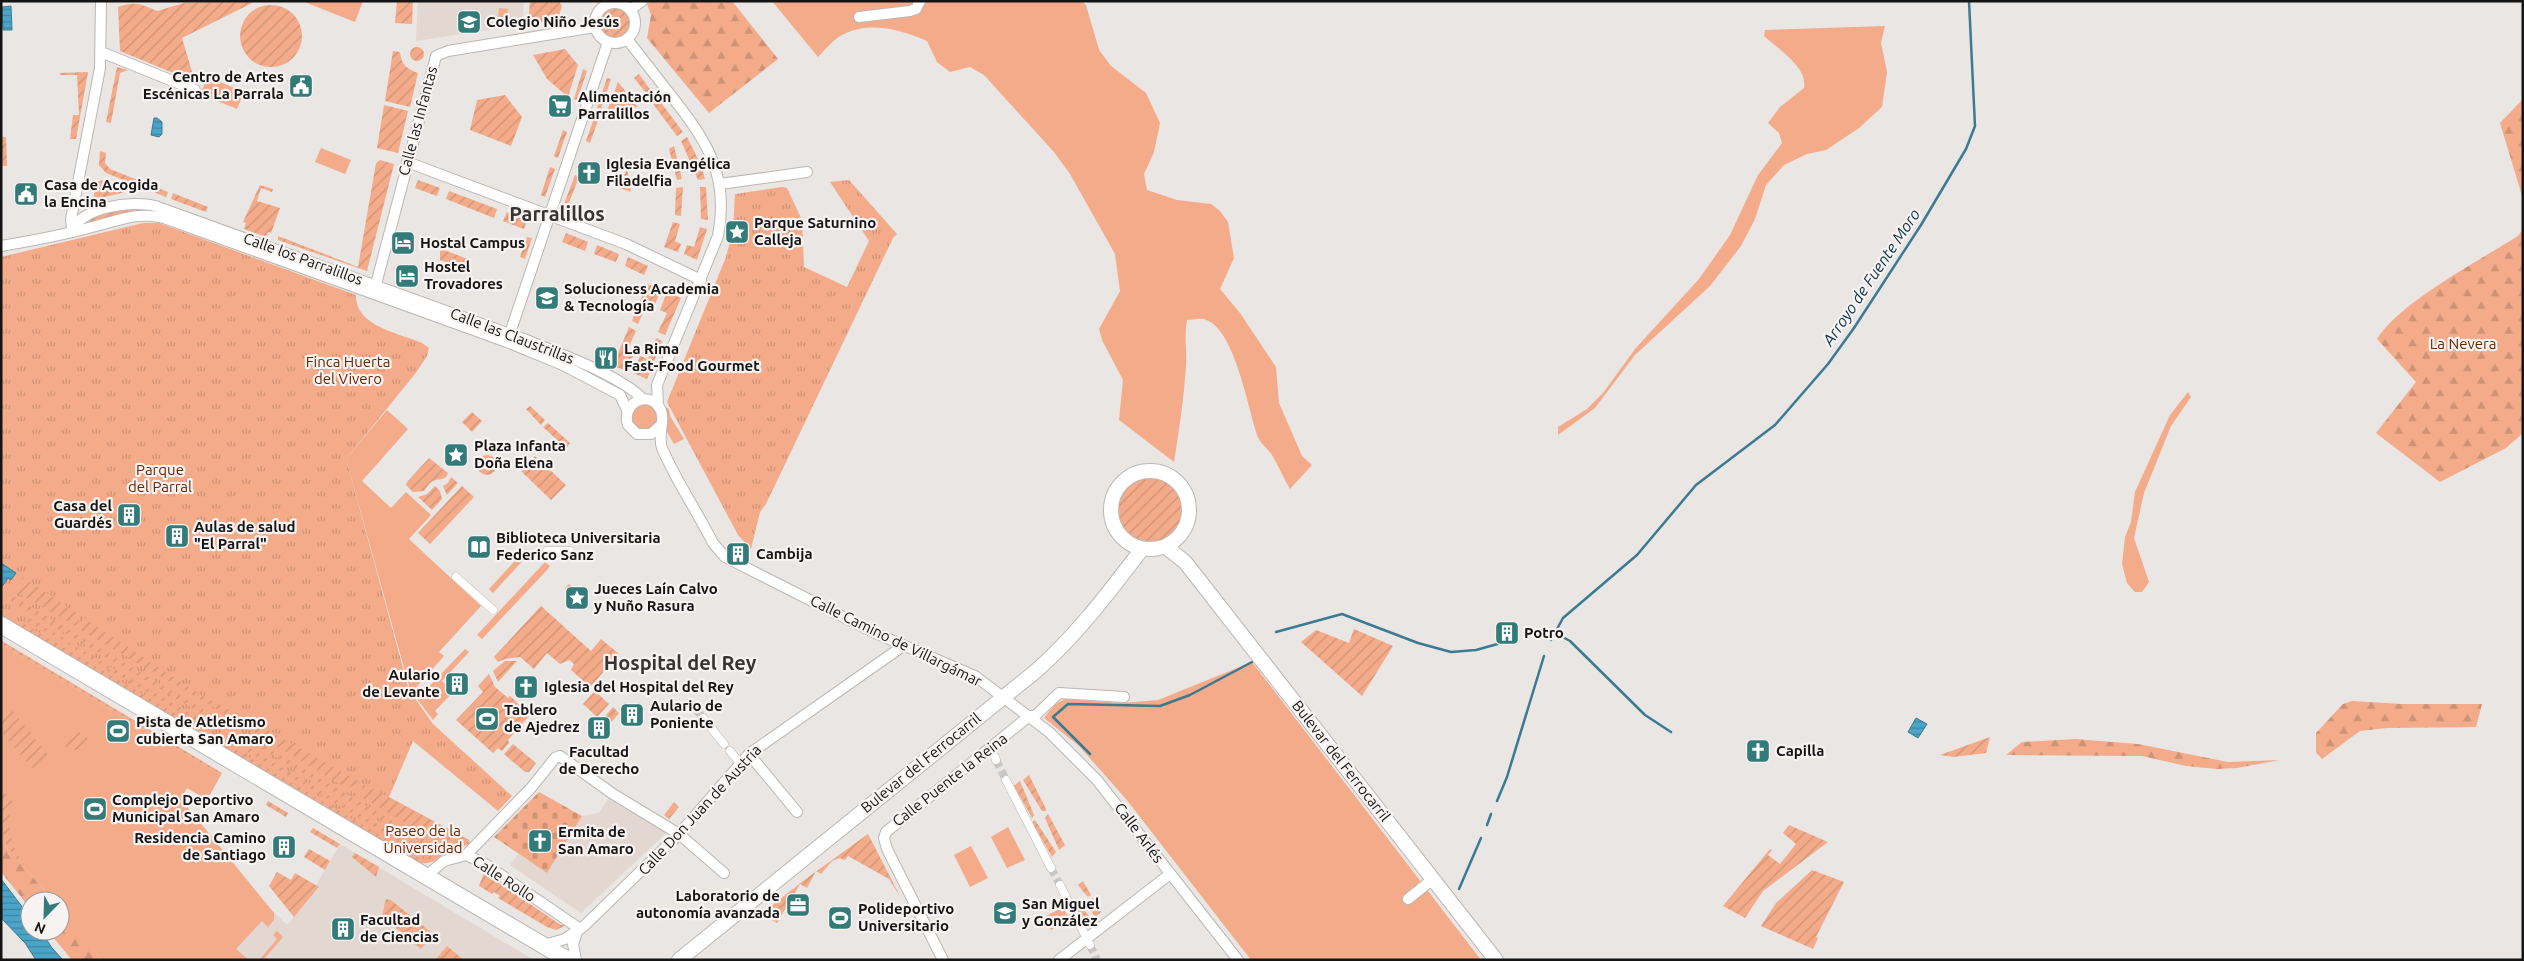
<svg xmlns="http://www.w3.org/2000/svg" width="2524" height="961" font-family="Ubuntu,sans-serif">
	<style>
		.built { fill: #e2d7d1 }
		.grass { fill: #f3ab89 }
		.forest { fill: url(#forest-firs) }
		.cemetery { fill: url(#cemetery-stones) }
		.park { fill: url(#park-tufts) }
		.garden { fill: url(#garden-furrows) }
		.water { fill: url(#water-rules); stroke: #3b7a92 }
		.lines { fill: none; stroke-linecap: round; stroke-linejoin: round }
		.stream { stroke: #3b7a92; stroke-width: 2.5 }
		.pedestrian-tunnel { stroke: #cac6c5; stroke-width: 8; stroke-dasharray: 8 4; stroke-linecap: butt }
		.pedestrian-casing { stroke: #bbb7b5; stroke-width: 9 }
		.minor-casing { stroke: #bbb7b5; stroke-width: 12 }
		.secondary-casing { stroke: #bbb7b5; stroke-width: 16 }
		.trunk-casing { stroke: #bbb7b5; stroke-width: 18 }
		.pedestrian { stroke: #fff; stroke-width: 8 }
		.minor { stroke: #fff; stroke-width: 10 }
		.secondary { stroke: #fff; stroke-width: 14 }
		.trunk { stroke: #fff; stroke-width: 16 }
		.labels { text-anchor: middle; stroke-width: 4.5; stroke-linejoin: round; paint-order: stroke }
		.poi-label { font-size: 15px; font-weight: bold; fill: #151414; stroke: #f7f3f2; text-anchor: start }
		.street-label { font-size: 15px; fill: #151414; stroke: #f7f3f2 }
		.park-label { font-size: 15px; fill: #672700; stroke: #f7f3f2 }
		.water-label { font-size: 16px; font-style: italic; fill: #0c3645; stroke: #f7f3f2 }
		.district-label { font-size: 20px; font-weight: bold; fill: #373433; stroke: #f7f3f2 }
	</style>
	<defs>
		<pattern id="forest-firs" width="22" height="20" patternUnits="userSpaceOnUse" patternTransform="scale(1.25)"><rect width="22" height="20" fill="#f3ab89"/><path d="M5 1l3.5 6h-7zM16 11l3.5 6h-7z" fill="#cf9275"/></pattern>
		<pattern id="cemetery-stones" width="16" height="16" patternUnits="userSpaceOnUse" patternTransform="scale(1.25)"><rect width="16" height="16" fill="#f3ab89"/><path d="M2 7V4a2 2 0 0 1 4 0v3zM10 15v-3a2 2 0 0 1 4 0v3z" fill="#cf9275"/></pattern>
		<pattern id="park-tufts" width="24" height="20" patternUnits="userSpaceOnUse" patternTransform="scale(1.25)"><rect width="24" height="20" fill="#f3ab89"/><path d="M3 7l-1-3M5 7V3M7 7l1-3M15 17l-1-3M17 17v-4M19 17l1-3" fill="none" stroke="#cf9275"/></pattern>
		<pattern id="garden-furrows" width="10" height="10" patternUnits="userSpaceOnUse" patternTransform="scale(1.25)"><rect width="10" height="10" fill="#f3ab89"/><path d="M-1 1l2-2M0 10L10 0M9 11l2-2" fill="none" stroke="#cf9275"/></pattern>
		<pattern id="water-rules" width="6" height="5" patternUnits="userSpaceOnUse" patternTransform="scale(1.25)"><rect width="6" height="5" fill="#4ba5c8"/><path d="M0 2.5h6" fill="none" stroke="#3d85a1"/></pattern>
	</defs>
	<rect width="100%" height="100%" fill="#eae6e4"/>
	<!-- built -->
	<g class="built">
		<path d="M418,1H524L522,25L416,41Z"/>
		<path d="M608,799L667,832L581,913L510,865L518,854L547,873L582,816L599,813Z"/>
		<path d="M340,844L534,960H249L233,947L273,911L287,925L319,888L316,885Z"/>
	</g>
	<!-- grass -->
	<g class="grass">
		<path d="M302,1H363L355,22Z"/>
		<path d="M772,1H1081L1086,5L1099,50L1111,66L1146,93L1160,123L1154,152L1144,174L1147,190L1177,200L1211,204L1220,211L1228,222L1234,258L1220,289L1240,313L1276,367L1279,403L1302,456L1312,465L1290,489C1283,478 1279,466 1272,455C1268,449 1261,444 1258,437C1248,411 1235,325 1203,319C1198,318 1192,320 1187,320C1184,336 1187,350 1186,366C1184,398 1179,430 1174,462L1119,420L1123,380L1102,340L1099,329L1120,291L1115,254L1070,174L1054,152L984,75L970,67L950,72L937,62L927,41C901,30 871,21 844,34C834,38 825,50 818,57Z"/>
		<path d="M1885,26L1881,43L1887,72L1882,107L1859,128L1826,150L1807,154L1784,165L1766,185L1755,219L1741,246L1710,286L1635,355L1595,408L1558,435V427L1587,409L1603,393L1635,349L1699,279L1730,235L1758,175L1782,143L1779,133L1768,123L1780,107L1804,88C1808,67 1778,49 1764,36L1765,30Z"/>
		<path d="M208,77L244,92L237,109L200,94Z"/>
		<path d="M321,148L351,160L345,174L315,162Z"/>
		<path d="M2188,392L2191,397L2171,426L2144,493L2134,538L2149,582L2142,592H2135L2127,583L2122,564L2125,537L2131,522L2135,492L2170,415Z"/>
		<circle cx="644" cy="417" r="13"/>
		<path d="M665,407L669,409L670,416L684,439L674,444L666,430Z"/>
		<path d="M387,410L408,429L362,481L391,508L406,492L431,515L409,539L481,606L439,652L444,656L411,693L346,459Z"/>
		<path d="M545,562L550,566L547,570L482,639L477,635Z"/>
		<path d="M1,644L221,775L207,800L187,788L181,799L274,913V920L268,927L262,921L236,949L249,960H102L60,909V901H54L1,841Z"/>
		<path d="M465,649L469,652L442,681L453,692L435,711L438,714L433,720L417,699Z"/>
		<path d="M1252,662L1481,960H1251L1126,799L1079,746L1044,718L1055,704L1065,699L1122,703L1158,700Z"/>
		<path d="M1008,827L1025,860L1007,868L991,837Z"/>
		<path d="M971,846L988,878L970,887L954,855Z"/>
		<path d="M277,931L283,937L263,960H259L277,939L273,935Z"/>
	</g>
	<!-- forest -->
	<g class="forest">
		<path d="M650,1H732L778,59L709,113L647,38L651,15L647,4Z"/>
		<path d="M2523,99V199L2500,123Z"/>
		<path d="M2523,229V433L2506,448L2440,482L2376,433L2416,382L2377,339C2399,303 2480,260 2518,236Z"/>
		<path d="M2352,701L2402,704H2482L2476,727L2387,728L2360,731L2322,759L2316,752V733L2343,704Z"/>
		<path d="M2075,739L2138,744L2228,762L2280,760L2237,768L2217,769L2186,766L2142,756L2006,755L2022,742Z"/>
		<path d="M1,841L54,901H30V908L1,872Z"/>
		<path d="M60,908L102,960H72L48,931H60Z"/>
	</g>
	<!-- cemetery -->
	<path class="cemetery" d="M539,792L582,816L547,873L494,837Z"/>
	<!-- park -->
	<g class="park">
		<path d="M499,8L508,9L507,22L498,21Z"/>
		<path d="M849,180L897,234L893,238L766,504L760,512L751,549L738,535L667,402L726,257L733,230L735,194L782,187L787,188L802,220L804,267L847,287L869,241L830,182Z"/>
		<path d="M143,223H159L356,295C355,326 398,333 422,343L429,348L427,356L415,374L346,459L409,690L433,724L512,796L498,811L413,741L389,797L469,840L470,843C456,850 435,866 418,863L1,615V257Z"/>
		<path d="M1063,907L1070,920L1051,930L1044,917Z"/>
	</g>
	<!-- garden -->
	<g class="garden">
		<path d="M256,1L182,38L195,82L120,51L118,7C135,1 141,4 157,11L184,3Z"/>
		<path d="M397,1H413L412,24L395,23Z"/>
		<path d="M530,1H559L562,6L558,19L528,25Z"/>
		<circle cx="271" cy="36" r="31"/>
		<circle cx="615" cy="23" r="15"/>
		<circle cx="417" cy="54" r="7"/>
		<path d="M565,49L578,65L568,97L547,79L533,55Z"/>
		<path d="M393,51L400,52C401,65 407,69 418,73L410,107L385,101Z"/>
		<path d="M117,67L128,70L120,73L111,123L106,122Z"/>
		<path d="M583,69L587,71L577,100L574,99Z"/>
		<path d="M88,72L76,139H70L73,115H79L77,75H60V73Z"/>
		<path d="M639,74L654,95L650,98L634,78Z"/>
		<path d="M607,78L611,79L601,109L597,108Z"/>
		<path d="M618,82L638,107L607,111Z"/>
		<path d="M505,95L522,117L511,146L470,130L477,100Z"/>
		<path d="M659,100L683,132L677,136L653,104Z"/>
		<path d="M384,105L408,111L398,153L377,148Z"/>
		<path d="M596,113L600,115L590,143L586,141Z"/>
		<path d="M563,130L567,132L558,158L554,156Z"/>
		<path d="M1,137H6L7,166H1Z"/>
		<path d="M687,137L701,165L705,179L698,180L681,141Z"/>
		<path d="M674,146L682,179L677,180L669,149Z"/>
		<path d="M100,151L106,153L105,163L110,169L168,192L166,197L106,173L99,165Z"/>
		<path d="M380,160L394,164L367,271L278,240V236L358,267L376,163Z"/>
		<path d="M550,167L555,169L545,197L541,195Z"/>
		<path d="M627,168L631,192L620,188Z"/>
		<path d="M575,175L579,177L568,205L564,204Z"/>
		<path d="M101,180L133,190L93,200L97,182Z"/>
		<path d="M418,180L440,188L437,196L415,188Z"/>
		<path d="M260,185L273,189L272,192L261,188L257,201L280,208L271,233L268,232L266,237L244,229L246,223L243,222Z"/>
		<path d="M683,187L681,216L675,215L676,188Z"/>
		<path d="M700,187H706L708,220L701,219Z"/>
		<path d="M449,191L497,209L494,218L446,199Z"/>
		<path d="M173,193L208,207L206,212L171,199Z"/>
		<path d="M149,208L160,214L90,225L88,218L111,211Z"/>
		<path d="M507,212L527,220L524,229L503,221Z"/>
		<path d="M673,222L680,224L675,241L681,244L678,252L664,247Z"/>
		<path d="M700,227L707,229L697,260L684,254L687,245L694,247Z"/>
		<path d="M566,233L588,242L585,251L562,242Z"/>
		<path d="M527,237L532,238L525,259L520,257Z"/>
		<path d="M597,245L619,254L616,262L594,254Z"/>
		<path d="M444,250L470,260L471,266L465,269L440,260V251Z"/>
		<path d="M628,257L648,266L644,275L625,266Z"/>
		<path d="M647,284L661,289L654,307L647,304L638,324L632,321Z"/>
		<path d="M667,292L681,298L665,335L658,332L667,313L660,310Z"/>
		<path d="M629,327L636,331L627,351L634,354L627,371L613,366Z"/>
		<path d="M656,338L662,341L647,379L633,373L640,356L648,359Z"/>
		<path d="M530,406L545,420L541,425L526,409Z"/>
		<path d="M472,412L482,421L472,432L462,422Z"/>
		<path d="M548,423L570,443L566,448L543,427Z"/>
		<circle cx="487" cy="465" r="10"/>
		<path d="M535,456L566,485L551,500L521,471Z"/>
		<path d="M429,458L448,473C445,481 441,478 433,481C429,483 427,487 424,491L413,492L406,485L407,482Z"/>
		<circle cx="1150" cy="511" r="36"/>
		<path d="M451,477L458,483L447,495L443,486L448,483Z"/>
		<path d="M435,486L440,491L442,499L432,510L418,497L427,494Z"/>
		<path d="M462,486L474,497L430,544L418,533Z"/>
		<path d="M526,549L530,553L493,593L489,589Z"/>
		<path d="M23,577L81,616L76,626L14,591Z"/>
		<path d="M569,584L585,598L578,606L567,597L565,588Z"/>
		<path d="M11,595L71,631V634L68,635L8,599Z"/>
		<path d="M541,606L591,651L601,639L619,654L590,687L571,670L574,664L569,660L560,664L547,653L534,669L520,657L505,659L498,662L494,657Z"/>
		<path d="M28,617L64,638V641L26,621Z"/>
		<path d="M84,618L202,696L259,725L360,782L359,784L347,788L254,733L255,731L79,629Z"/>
		<path d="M24,624L427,863L414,860L21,627Z"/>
		<path d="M1354,629L1393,646L1362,696L1301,642L1316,630L1349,643Z"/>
		<path d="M76,634L221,720L219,724L84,644L73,637Z"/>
		<path d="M2,641L222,773L221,775L1,644Z"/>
		<path d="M68,642L216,728L214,732L68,645Z"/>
		<path d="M505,661H517L498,682L493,671Z"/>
		<path d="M489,674L495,687L508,698L510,696L530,715L508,740L509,743L502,751L498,748L493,753L456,720L483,692L478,686Z"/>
		<path d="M595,691L609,704L597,717L583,704Z"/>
		<path d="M613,707L619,713L608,726L601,721Z"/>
		<path d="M11,709L51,758L32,769L1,731V717Z"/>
		<path d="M75,729L93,742L84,750H69L61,741Z"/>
		<path d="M1990,737L1986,753L1953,757L1940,755Z"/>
		<path d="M251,738L445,852L440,855L249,741Z"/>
		<path d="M513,744L536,763L529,772H525L504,754Z"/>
		<path d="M246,746L434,858L430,860L244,749Z"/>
		<path d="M1029,775L1046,809V811H1042L1023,780Z"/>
		<path d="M1020,781L1034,815L1032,818L1014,786Z"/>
		<path d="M363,784L469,840L451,849L361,797Z"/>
		<path d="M4,792L13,802C6,827 10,845 25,866C0,848 1,824 1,794Z"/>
		<path d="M268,801L288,813L286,817L266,805Z"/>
		<path d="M674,802L679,807L669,819L664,815Z"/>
		<path d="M1048,814L1065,845L1059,850L1045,818Z"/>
		<path d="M1035,820L1056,852L1052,857L1032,822Z"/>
		<path d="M1789,825L1828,842L1763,891L1745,918L1723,906L1770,849L1772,850L1768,855L1780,864L1796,844L1783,833Z"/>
		<path d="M313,828L340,844L337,848L310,832Z"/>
		<path d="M868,834L901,898L889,879L848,856L845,860L840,858L832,861L821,874L816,871L807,888L800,884L777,923L761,914L807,878Z"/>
		<path d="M309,849L330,861L325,870L304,857Z"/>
		<path d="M355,853L379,867L376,877L352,857Z"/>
		<path d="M485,870L487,875L561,925H567L556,930L547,927L498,898L500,896L494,892L492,894L479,886Z"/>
		<path d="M1812,870L1844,882L1816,937L1818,938L1813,949L1761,926L1776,903Z"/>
		<path d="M277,872L291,880L295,873L319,887L294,917L269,886Z"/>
		<path d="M1083,881L1091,895L1088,897L1078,885Z"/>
		<path d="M1093,898L1101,912L1095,917L1090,909V900Z"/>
		<path d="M386,899L391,900L433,934L421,949L382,916Z"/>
		<path d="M1081,906L1091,919L1085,924L1077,909Z"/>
		<path d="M447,946L464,960H435Z"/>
	</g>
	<!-- water -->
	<g class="water">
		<path d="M11,6L12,30H3L2,7Z"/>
		<path d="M154,118H157L162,122V134L159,137L151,135Z"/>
		<path d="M1,563L16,573L11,580L8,578L1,588Z"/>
		<path d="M1916,718L1927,724L1918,738L1908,732Z"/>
		<path d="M1,879L30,917V931H41L52,948L63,960H36L25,943L2,919Z"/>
	</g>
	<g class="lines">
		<!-- stream -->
		<g class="stream">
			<path d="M1276,632L1342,614L1418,643L1451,652L1476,650L1512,640"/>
			<path d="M1555,633L1570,641L1645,715L1671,732"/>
			<path d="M1551,640L1563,618L1637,555L1696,485L1775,425L1828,364L1854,328L1921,225L1966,149L1975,126L1969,1"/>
			<path d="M1090,754L1053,717L1068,704L1160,706L1190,695L1252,662"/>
			<path d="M1497,801L1507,777L1544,656"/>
			<path d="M1487,825L1491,814"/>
			<path d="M1459,889L1481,838"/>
		</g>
		<!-- pedestrian-tunnel -->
		<g class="pedestrian-tunnel">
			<path d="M696,709L703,718"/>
			<path d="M996,760L1006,780"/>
			<path d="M1051,868L1060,885"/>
			<path d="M1090,945L1097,960"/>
		</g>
		<defs>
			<g id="pedestrian">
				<path d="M547,551H570"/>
				<path d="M456,577L493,610"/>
				<path d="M703,718L724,744"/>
				<path d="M730,751L740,763"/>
				<path d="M995,757L996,760"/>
				<path d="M1006,780L1051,868"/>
				<path d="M1060,885L1090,945"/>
			</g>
			<g id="minor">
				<circle cx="615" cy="23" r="20"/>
				<path d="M630,10L642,1"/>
				<path d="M859,17L910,11L916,9L920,1"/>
				<path d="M627,39C641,57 655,75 669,93C706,140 730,174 718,236L657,385L658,406"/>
				<path d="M101,52L195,90"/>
				<path d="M407,162L626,244L701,280"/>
				<path d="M720,184L807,172"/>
				<path d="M72,228L71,219L100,68L101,1"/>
				<path d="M72,232C80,207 132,200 155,206L529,341C562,355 618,374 643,399"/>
				<path d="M1,246C31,241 63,235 92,227C117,221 138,211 164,218L507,342L563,365L620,395L627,410"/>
				<path d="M374,292L436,56L448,51L595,27"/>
				<path d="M508,339L608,42"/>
				<path d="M661,425L651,434H637L628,425C621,405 646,389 659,407C667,418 657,435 662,448C676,481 697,511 713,543L725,557L875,633L975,676L1049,732L1097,780L1238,960"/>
				<path d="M749,754L797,812"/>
				<path d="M466,855L531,788L555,758L560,756L613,794L679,834L724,873"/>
				<path d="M426,876L444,861L466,855L485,864L580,929"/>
				<path d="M1408,899L1433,879"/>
				<path d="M544,945L565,939L584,926L679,834L749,754L903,646"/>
				<path d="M576,960L573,944L577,932"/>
				<path d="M943,960L887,849L884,838L886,832L1028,717L1036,715L1059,693L1124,697"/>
				<path d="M1059,960L1170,874"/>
			</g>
			<g id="secondary">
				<circle cx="1150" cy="510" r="39"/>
				<path d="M1166,547L1185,562L1496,960"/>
				<path d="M679,960L1036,671C1077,635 1109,592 1142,549"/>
			</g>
			<path id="trunk" d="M1,625L568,960"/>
		</defs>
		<!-- pedestrian casing -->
		<use href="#pedestrian" class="pedestrian-casing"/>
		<!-- minor casing -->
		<use href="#minor" class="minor-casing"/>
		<!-- secondary casing -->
		<use href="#secondary" class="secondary-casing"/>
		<!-- trunk casing -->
		<use href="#trunk" class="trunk-casing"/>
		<!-- pedestrian -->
		<use href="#pedestrian" class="pedestrian"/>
		<!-- minor -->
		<use href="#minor" class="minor"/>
		<!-- secondary -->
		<use href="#secondary" class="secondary"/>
		<!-- trunk -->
		<use href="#trunk" class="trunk"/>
	</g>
	<!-- icons -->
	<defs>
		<symbol id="school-square" viewBox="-11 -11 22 22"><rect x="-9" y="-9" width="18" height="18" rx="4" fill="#337b78" stroke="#f7f3f2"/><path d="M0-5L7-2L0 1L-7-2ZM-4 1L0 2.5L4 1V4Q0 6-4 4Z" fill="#fff"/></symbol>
		<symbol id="civic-square" viewBox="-11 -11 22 22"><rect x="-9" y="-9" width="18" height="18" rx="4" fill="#337b78" stroke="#f7f3f2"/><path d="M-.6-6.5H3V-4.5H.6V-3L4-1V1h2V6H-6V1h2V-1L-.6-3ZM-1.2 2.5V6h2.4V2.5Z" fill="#fff"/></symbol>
		<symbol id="supermarket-square" viewBox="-11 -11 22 22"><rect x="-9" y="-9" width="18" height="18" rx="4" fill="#337b78" stroke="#f7f3f2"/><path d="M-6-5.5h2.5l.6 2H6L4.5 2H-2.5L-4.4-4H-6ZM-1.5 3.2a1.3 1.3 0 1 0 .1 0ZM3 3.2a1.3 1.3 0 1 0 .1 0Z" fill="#fff"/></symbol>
		<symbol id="church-square" viewBox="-11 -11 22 22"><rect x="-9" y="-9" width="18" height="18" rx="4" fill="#337b78" stroke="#f7f3f2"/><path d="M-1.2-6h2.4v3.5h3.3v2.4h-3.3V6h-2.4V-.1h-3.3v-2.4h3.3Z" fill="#fff"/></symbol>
		<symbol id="sight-square" viewBox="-11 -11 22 22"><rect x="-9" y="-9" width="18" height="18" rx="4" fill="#337b78" stroke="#f7f3f2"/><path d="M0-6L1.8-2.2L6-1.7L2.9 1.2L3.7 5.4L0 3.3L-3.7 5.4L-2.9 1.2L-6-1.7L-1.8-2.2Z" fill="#fff"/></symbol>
		<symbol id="hotel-square" viewBox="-11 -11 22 22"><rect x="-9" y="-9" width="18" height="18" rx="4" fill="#337b78" stroke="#f7f3f2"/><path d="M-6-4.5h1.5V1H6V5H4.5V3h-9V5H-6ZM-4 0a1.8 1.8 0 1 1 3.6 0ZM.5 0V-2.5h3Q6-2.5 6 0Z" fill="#fff"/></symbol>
		<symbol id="restaurant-square" viewBox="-11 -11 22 22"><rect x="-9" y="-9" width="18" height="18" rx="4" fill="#337b78" stroke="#f7f3f2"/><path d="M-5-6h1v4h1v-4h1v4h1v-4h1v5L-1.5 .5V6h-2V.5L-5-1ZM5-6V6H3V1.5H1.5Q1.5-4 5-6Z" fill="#fff"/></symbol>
		<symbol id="building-square" viewBox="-11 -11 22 22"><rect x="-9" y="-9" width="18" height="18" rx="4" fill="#337b78" stroke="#f7f3f2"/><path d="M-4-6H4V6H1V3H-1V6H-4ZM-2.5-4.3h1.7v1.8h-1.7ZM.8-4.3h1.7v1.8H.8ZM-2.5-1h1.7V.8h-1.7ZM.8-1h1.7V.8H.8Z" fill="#fff"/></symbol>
		<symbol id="library-square" viewBox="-11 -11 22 22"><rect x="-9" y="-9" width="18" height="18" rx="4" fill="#337b78" stroke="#f7f3f2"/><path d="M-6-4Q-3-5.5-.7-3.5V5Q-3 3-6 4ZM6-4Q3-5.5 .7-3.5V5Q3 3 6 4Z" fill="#fff"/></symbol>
		<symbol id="stadium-square" viewBox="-11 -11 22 22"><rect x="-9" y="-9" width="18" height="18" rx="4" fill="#337b78" stroke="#f7f3f2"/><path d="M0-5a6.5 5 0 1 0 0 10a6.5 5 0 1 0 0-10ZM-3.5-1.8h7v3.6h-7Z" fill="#fff"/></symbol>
		<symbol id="office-square" viewBox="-11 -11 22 22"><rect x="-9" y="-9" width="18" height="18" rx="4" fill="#337b78" stroke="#f7f3f2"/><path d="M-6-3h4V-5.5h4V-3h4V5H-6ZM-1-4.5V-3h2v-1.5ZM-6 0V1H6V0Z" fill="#fff"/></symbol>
	</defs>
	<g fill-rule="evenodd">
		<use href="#school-square" x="455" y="8" width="28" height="28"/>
		<use href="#civic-square" x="287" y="72" width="28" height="28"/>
		<use href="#supermarket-square" x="546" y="92" width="28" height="28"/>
		<use href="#church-square" x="575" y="159" width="28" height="28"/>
		<use href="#civic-square" x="12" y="180" width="28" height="28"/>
		<use href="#sight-square" x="723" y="218" width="28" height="28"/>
		<use href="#hotel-square" x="389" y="229" width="28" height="28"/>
		<use href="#hotel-square" x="393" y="262" width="28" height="28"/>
		<use href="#school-square" x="533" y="284" width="28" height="28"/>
		<use href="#restaurant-square" x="592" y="344" width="28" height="28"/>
		<use href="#sight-square" x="442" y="441" width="28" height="28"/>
		<use href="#building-square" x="115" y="501" width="28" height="28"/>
		<use href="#building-square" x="163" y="522" width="28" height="28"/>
		<use href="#library-square" x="465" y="533" width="28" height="28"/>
		<use href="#building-square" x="724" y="540" width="28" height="28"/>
		<use href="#sight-square" x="563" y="584" width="28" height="28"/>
		<use href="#building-square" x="1493" y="619" width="28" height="28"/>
		<use href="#building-square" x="443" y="670" width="28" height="28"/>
		<use href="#church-square" x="512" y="673" width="28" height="28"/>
		<use href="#building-square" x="618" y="701" width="28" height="28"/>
		<use href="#stadium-square" x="473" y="705" width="28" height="28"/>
		<use href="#building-square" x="585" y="714" width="28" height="28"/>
		<use href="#stadium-square" x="104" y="717" width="28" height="28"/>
		<use href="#church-square" x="1744" y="737" width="28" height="28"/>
		<use href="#stadium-square" x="81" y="795" width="28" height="28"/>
		<use href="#church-square" x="526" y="827" width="28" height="28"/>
		<use href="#building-square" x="270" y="833" width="28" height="28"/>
		<use href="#office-square" x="784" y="891" width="28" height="28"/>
		<use href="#school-square" x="991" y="899" width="28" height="28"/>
		<use href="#stadium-square" x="826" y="904" width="28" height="28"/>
		<use href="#building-square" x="329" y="915" width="28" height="28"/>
	</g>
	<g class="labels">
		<!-- poi labels -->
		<g class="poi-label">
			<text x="486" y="27">Colegio Niño Jesús</text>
			<text x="284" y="82" text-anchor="end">Centro de Artes<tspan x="284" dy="17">Escénicas La Parrala</tspan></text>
			<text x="578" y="102">Alimentación<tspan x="578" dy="17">Parralillos</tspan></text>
			<text x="606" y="169">Iglesia Evangélica<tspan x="606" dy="17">Filadelfia</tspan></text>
			<text x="44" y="190">Casa de Acogida<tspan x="44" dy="17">la Encina</tspan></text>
			<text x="754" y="228">Parque Saturnino<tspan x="754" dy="17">Calleja</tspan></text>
			<text x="420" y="248">Hostal Campus</text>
			<text x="424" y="272">Hostel<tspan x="424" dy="17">Trovadores</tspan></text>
			<text x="564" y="294">Solucioness Academia<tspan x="564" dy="17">&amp; Tecnología</tspan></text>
			<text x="624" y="354">La Rima<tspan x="624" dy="17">Fast-Food Gourmet</tspan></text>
			<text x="474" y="451">Plaza Infanta<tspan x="474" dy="17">Doña Elena</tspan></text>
			<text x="112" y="511" text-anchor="end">Casa del<tspan x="112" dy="17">Guardés</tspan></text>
			<text x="194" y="532">Aulas de salud<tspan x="194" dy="17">"El Parral"</tspan></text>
			<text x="496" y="543">Biblioteca Universitaria<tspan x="496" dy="17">Federico Sanz</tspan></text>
			<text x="756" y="559">Cambija</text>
			<text x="594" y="594">Jueces Laín Calvo<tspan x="594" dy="17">y Nuño Rasura</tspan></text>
			<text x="1524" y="638">Potro</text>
			<text x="440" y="680" text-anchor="end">Aulario<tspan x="440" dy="17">de Levante</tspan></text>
			<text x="544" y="692">Iglesia del Hospital del Rey</text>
			<text x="650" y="711">Aulario de<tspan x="650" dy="17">Poniente</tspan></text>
			<text x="504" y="715">Tablero<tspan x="504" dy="17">de Ajedrez</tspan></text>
			<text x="136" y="727">Pista de Atletismo<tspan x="136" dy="17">cubierta San Amaro</tspan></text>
			<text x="1776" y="756">Capilla</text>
			<text x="599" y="757" text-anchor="middle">Facultad<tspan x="599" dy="17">de Derecho</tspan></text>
			<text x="112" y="805">Complejo Deportivo<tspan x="112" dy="17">Municipal San Amaro</tspan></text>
			<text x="558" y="837">Ermita de<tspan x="558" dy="17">San Amaro</tspan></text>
			<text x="266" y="843" text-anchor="end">Residencia Camino<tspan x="266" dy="17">de Santiago</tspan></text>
			<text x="780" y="901" text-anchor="end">Laboratorio de<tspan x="780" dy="17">autonomía avanzada</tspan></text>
			<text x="1022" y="909">San Miguel<tspan x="1022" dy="17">y González</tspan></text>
			<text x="858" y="914">Polideportivo<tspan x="858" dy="17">Universitario</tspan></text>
			<text x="360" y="925">Facultad<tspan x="360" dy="17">de Ciencias</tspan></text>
		</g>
		<!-- street labels -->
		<g class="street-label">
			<text transform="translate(418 121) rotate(-75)" y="5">Calle las Infantas</text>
			<text transform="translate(303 259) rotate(20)" y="5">Calle los Parralillos</text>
			<text transform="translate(512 336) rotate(21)" y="5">Calle las Claustrillas</text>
			<text transform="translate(896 641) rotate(26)" y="5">Calle Camino de Villargámar</text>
			<text transform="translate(1341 761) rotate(52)" y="5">Bulevar del Ferrocarril</text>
			<text transform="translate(921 763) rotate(-39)" y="5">Bulevar del Ferrocarril</text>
			<text transform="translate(950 780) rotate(-38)" y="5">Calle Puente la Reina</text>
			<text transform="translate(700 810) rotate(-47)" y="5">Calle Don Juan de Austria</text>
			<text transform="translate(1139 833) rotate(53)" y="5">Calle Arlés</text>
			<text transform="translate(504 879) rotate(33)" y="5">Calle Rollo</text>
		</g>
		<!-- park labels -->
		<g class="park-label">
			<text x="2463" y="349">La Nevera</text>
			<text x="348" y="367">Finca Huerta<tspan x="348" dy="17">del Vivero</tspan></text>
			<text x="160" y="475">Parque<tspan x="160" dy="17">del Parral</tspan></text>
			<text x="423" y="836">Paseo de la<tspan x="423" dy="17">Universidad</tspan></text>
		</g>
		<!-- water labels -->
		<g class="water-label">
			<text transform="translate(1871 277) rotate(-56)" y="6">Arroyo de Fuente Moro</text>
		</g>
		<!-- district labels -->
		<g class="district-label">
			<text x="557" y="221">Parralillos</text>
			<text x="680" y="670">Hospital del Rey</text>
		</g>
	</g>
	<!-- border -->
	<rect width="2524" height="961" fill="none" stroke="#151414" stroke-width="5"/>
	<!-- north arrow -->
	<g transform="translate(45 916) rotate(203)"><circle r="24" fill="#f7f3f2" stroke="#9d9a99"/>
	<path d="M0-4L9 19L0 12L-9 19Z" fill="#337b78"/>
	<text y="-8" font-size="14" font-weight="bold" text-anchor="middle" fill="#151414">N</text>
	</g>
</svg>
